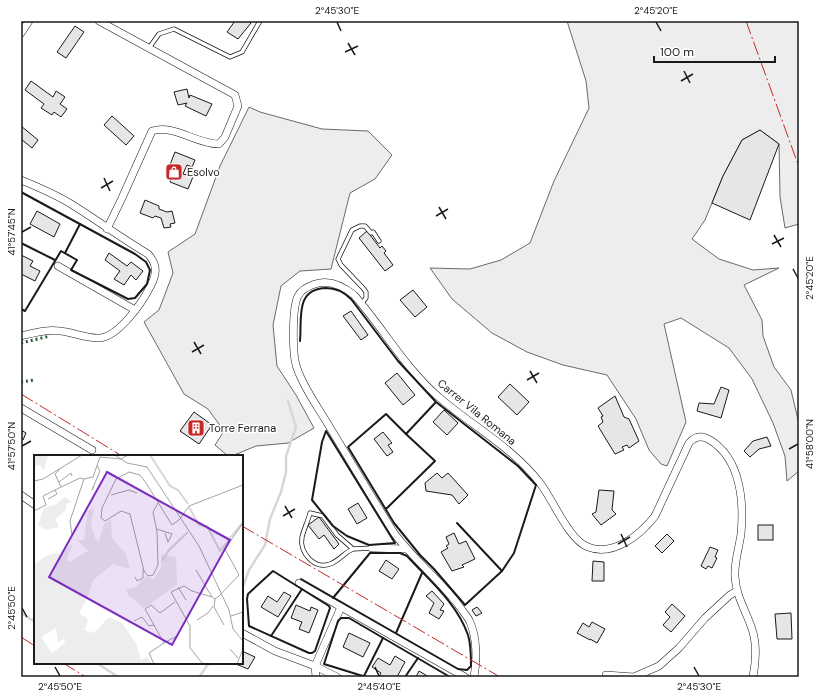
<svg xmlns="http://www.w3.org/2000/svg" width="820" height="698" font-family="'DM Sans',sans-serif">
  <rect width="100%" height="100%" fill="#fff"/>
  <g fill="#ededed" stroke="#6a6a6a">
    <polygon points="567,21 799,21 799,224 785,228 780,197 779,144 760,130 742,140 723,176 705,220 692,239 719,259 753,270 779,268 744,285 762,320 763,336 774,367 791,390 799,424 799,471 787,481 785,456 773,423 752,379 729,348 681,318 664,324 686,422 667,466 661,464 649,450 636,419 607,375 563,365 527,352 492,333 452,299 430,268 470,269 501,260 530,243 554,181 589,108 586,81"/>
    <polygon points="249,107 260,112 322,129 368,131 392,155 375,179 350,193 331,269 300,271 281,286 273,325 277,366 296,395 314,428 288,443 256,446 232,456 228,456 215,445 224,431 208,409 184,394 144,322 159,310 173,273 168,252 195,234 220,166"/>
  </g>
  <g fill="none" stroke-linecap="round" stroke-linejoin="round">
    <g stroke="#d7d7d7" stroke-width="2.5">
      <polyline points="242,589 249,570 265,545 270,519 281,492 286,472 286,456 296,427 288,401"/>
      <polyline points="21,613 35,622"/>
      <polyline points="97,663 118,677"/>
      <polyline points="199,677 209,663"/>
    </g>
  </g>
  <g fill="#e6e6e6" stroke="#1a1a1a">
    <polygon points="235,21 251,21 251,23 238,39 227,32"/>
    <polygon points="75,26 84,32 66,58 57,52"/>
    <polygon points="31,81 53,97 56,91 65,97 60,104 67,109 61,117 54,112 52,115 41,108 44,104 25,90"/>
    <polygon points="187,89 189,98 190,95 212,104 206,116 185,106 187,103 178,105 174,92"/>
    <polygon points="112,116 134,136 126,145 104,125"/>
    <polygon points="21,126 38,140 32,148 21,139"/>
    <polygon points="760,130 779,144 750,220 712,203 723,176 742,140"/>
    <polygon points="175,152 195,160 192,167 187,165 183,174 187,175 190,171 195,172 188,189 170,182 171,177 166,175"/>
    <polygon points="145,200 159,206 159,209 167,212 172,211 175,223 170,224 171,227 164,228 161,218 155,216 153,218 140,213"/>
    <polygon points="37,211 60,224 54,237 30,224"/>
    <polygon points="367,231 380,248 382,246 386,251 384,253 393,265 385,271 359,238"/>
    <polygon points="109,253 127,266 131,262 143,271 136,280 131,275 124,285 114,279 120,271 105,260"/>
    <polygon points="21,255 33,261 30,266 40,271 35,281 21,274"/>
    <polygon points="413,290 427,307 415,317 400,300"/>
    <polygon points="351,311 368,335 361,340 343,316"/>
    <polygon points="397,373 415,395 403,405 385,383"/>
    <polygon points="510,384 529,402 517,415 498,397"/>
    <polygon points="721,387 729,390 721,418 697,411 699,403 714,404"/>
    <polygon points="615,396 624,417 629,419 639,441 629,448 627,445 622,447 624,450 615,454 598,426 603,422 601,417 603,416 598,408"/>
    <polygon points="444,410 458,423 447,435 433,422"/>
    <polygon points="194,412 212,425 199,444 180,431"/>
    <polygon points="21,430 26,433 23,440 21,439"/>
    <polygon points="383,432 392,443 388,445 393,452 387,456 374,439"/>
    <polygon points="767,437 771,446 759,449 750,457 744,451 753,441"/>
    <polygon points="437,473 442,478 448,473 468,495 459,504 452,495 426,491 425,483"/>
    <polygon points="599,490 614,491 612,510 616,514 601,525 592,514 596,512"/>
    <polygon points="358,503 367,518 357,524 348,509"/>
    <polygon points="319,517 339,544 334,549 324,535 319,539 308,525"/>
    <rect x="758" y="525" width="15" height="15"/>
    <polygon points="454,533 459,544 466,541 475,559 462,565 464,567 452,571 441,552 448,548 446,546 449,544 446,537"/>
    <polygon points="667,534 674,541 662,553 655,546"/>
    <polygon points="710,547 718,550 715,557 717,558 712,568 708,566 706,569 701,566"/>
    <polygon points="386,560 399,569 392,579 379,571"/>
    <polygon points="593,561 604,562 604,581 592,581"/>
    <polygon points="432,591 444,604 440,610 444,611 439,619 429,613 434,603 426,596"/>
    <polygon points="284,592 291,596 278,617 261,607 268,596 277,602"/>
    <polygon points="672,604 685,616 671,632 663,625 670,617 665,612"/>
    <polygon points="296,605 310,611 311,607 318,610 309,633 299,629 302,622 291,618"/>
    <polygon points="477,607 482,613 476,616 472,610"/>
    <polygon points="791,613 792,639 777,639 775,614"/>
    <polygon points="592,622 605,629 597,643 590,639 590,640 577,633 583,623 589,627"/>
    <polygon points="349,633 370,643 363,657 343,647"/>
    <polygon points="242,651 255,657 248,669 236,664 242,663"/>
    <polygon points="395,656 405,662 397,677 379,676 381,673 372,667 378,658 390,665"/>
    <polygon points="419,671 429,677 416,677"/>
  </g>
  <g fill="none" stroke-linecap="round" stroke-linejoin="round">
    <g stroke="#1a1a1a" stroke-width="5">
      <g id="lane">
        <polyline points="149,48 159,34 174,29 230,57 242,52 260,21"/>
        <polyline points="362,303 366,298 366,292 363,288 341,265 338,259 352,230 360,226 365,226 371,233 373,232 379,241"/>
        <path d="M353,549L337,535L323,516L310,513C308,521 304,529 302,537C299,552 314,570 330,564C339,561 345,552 353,549C359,548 366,549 372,548"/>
      </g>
    </g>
    <g stroke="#1a1a1a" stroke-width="8">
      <g id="street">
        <path d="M99,21L235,95L238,106L225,137L219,144C196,144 174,124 152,131L122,198L107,229"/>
        <polyline points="21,33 29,21"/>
        <path d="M21,180C38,187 55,194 71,204C97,220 121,238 148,254C158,265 157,274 150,287C142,303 119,336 100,338C88,339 72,332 60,331C47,329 34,333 21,336"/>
        <polyline points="58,266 135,310"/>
        <polyline points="21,408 92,450"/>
        <polyline points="21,495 35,505"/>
        <polyline points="372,548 405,549"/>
        <polyline points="299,583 341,607"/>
        <polyline points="242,633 275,651 315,666 337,677"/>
        <polyline points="606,675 634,677 659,666 679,648 705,618 730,595 737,591"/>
        <polyline points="316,677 315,666 341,607 465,677"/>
        <path d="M474,677C477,660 477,638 470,622C468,617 463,612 460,607C440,580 414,560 394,533C372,498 351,462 329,426C318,407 304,389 297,368C292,355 292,308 298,296C301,290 309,286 315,284C330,279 343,286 354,295C384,329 406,370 441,399C474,427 513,448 540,483C553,500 569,540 588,547C614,557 641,534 655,516L689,443C695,436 702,435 710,440C741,459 744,502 741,534C739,548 734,563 735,577C736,596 746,611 752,629C757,644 756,661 753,677"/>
      </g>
    </g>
    <use href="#lane" stroke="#fff" stroke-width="3.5"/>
    <use href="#street" stroke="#fff" stroke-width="7"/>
    <g stroke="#2b5a34" stroke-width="3" stroke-dasharray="2 3" stroke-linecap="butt">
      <polyline points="21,343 50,336"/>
      <polyline points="21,382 34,380"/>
    </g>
    <g stroke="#1a1a1a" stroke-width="2">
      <polyline points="21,192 135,254 146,262 150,270 147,284 135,298 128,299 71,270 77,260 61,251 25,311 21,309"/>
      <polyline points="21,243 55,260"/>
      <polyline points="65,253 80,224"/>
      <path d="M300,341C302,318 295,289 326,288C336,288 344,292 351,299L398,361L436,402L518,466L536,485L514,553L502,571L465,605L434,569L420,555L394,523L348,447L386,414L406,434L436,402"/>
      <polygon points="326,431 395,543 369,545 347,536 333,526 312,500 322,442"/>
      <polyline points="386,509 435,461 406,434"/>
      <polyline points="457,523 502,571"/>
      <polygon points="273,571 329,606 330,608 315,651 312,653 309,653 249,626 247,599 248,594"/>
      <path d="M301,579L458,669L467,670L471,666C471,656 471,644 468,635C457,603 429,580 407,556L400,553H370L333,598"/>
      <polyline points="396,633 422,573"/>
      <polyline points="271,636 302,589"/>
      <polyline points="364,676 383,638"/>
      <polyline points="366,677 324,664 338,621 341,618 349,618 450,677"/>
      <polyline points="405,677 418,658"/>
    </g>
    <g stroke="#c62828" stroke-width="1" stroke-dasharray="14 3 2 3" stroke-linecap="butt">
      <polyline points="746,21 799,167"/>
      <polyline points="21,394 122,456"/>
      <polyline points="242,526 500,677"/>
      <polyline points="21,637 35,646"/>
      <polyline points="63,663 86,677"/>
    </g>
  </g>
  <path fill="none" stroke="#1a1a1a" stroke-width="1.5" d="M337,22L341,31M656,22L661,31M348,43L355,55M345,52L358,46M684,71L690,83M681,81L693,74M104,178L110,191M101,188L113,181M439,207L446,219M436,216L448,209M22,232L31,227M774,235L781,247M772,244L784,238M793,269L798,278M194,342L201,354M192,352L204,345M530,371L537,383M527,380L539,373M22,446L31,441M789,449L798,444M285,506L292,518M283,516L295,509M621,534L627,547M618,544L630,537M22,608L27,617M55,667L60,676M375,667L379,676M694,667L699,676"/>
  <defs>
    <g id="shop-square" transform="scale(0.9)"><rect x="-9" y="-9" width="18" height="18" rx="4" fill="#c62828" stroke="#fff"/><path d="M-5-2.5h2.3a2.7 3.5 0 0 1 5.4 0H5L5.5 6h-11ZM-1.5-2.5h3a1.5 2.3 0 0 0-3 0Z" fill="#fff"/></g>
    <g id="building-square" transform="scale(0.9)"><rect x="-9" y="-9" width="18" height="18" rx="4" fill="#c62828" stroke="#fff"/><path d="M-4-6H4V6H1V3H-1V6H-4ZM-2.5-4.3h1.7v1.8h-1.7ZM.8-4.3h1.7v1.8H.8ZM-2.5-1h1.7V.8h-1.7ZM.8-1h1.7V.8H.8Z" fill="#fff"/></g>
  </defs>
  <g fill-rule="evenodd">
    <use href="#shop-square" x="174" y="172"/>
    <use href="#building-square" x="196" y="428"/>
  </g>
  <g text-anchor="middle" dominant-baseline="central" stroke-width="3" stroke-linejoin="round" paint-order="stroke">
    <g font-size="11" fill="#1a1a1a" stroke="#fff" text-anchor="start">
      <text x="187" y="172">Esolvo</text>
      <text x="209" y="428">Torre Ferrana</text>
    </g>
    <g font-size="11" fill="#1a1a1a" stroke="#fff">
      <text transform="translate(477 412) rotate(39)">Carrer Vila Romana</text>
    </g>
  </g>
  <g transform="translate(34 455)">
    <rect width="209" height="209" fill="#fff"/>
    <path d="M0,0H14L10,15L6,10L0,11ZM31,42L38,47L32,49V55L21,64L25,72L12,75L4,70L10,53L21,50ZM60,52L57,70L62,85L65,86L70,69L77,64L78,83L92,99L96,114L79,109L59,125L54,141L45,158L54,164L51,175L60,178L75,162L88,168L102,188L107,205L113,202L118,209H0V109L14,100L23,98L27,100L36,90H39L33,103L35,107L54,96L43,85H50L54,56ZM22,173L24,187L30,184L31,188L18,198L7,182ZM127,99L142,102L143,130L110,153L94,140L92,134L102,132L111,122L120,124L127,112Z" fill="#ededed" fill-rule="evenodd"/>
    <path fill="none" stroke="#d7d7d7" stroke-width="2" d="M116,0L136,31L144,35L154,49M155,52L165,70L173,71L186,96L208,68M128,106L135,95L154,77"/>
    <path fill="none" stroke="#a3a3a3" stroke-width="1" d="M81,0L87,4L94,0M0,26L9,24L48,0M25,27L37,18L38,21M60,31L58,35L66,16L63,11M27,32L46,23L50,24M77,40L95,35L103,38M14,44L23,39L21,35M124,48L119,57L123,77L124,110L119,120L114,121L110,116L96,59L87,56L71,66L67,63L68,53L82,24L95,17L106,20L112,28L138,70L146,64L155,51L209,30M0,56L12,50L9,41L27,32L21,19L26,14M123,74L138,79L134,87L131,78M38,80L36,66L50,24L59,22L66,2L87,4L93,8L113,12L165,91L195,155L199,174L209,186M162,115L178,142L181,144L185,141L205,120L191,94L209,68M101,122L103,126L109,123V114M144,132L152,145M181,144L180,152L190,170M197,161L209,157M163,165L174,158L179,151M100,166L108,162L115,171L120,170M130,188L143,181M196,194L204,203M120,209L115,198L130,188L111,154L117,150L126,158L141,147M169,209L156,193V171L137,137L150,131L158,136L178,142M203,209L209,194"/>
    <path fill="#7b2cbf" fill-opacity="0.15" stroke="#7b2cbf" stroke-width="2" d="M73,17L196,85L138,190L15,122Z"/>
    <rect width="209" height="209" fill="none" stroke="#1a1a1a" stroke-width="2"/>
  </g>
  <rect width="820" height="698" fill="none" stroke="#ffffff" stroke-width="44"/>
  <path d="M654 56v6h121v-6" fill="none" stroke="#1a1a1a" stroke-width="2"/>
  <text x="660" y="56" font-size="12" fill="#1a1a1a" stroke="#ffffff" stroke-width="3" paint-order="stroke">100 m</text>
  <rect x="22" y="22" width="776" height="654" fill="none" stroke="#1a1a1a" stroke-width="1.5"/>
  <g font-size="10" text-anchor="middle" fill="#1a1a1a">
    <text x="337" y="14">2°45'30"E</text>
    <text x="656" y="14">2°45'20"E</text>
    <text transform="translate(11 232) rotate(-90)" y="4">41°57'45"N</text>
    <text transform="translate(809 278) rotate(-90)" y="4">2°45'20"E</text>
    <text transform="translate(809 444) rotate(-90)" y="4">41°58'00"N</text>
    <text transform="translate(11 446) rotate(-90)" y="4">41°57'50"N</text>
    <text transform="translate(11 608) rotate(-90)" y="4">2°45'50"E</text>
    <text x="60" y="690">2°45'50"E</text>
    <text x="379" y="690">2°45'40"E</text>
    <text x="699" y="690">2°45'30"E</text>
  </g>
</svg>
